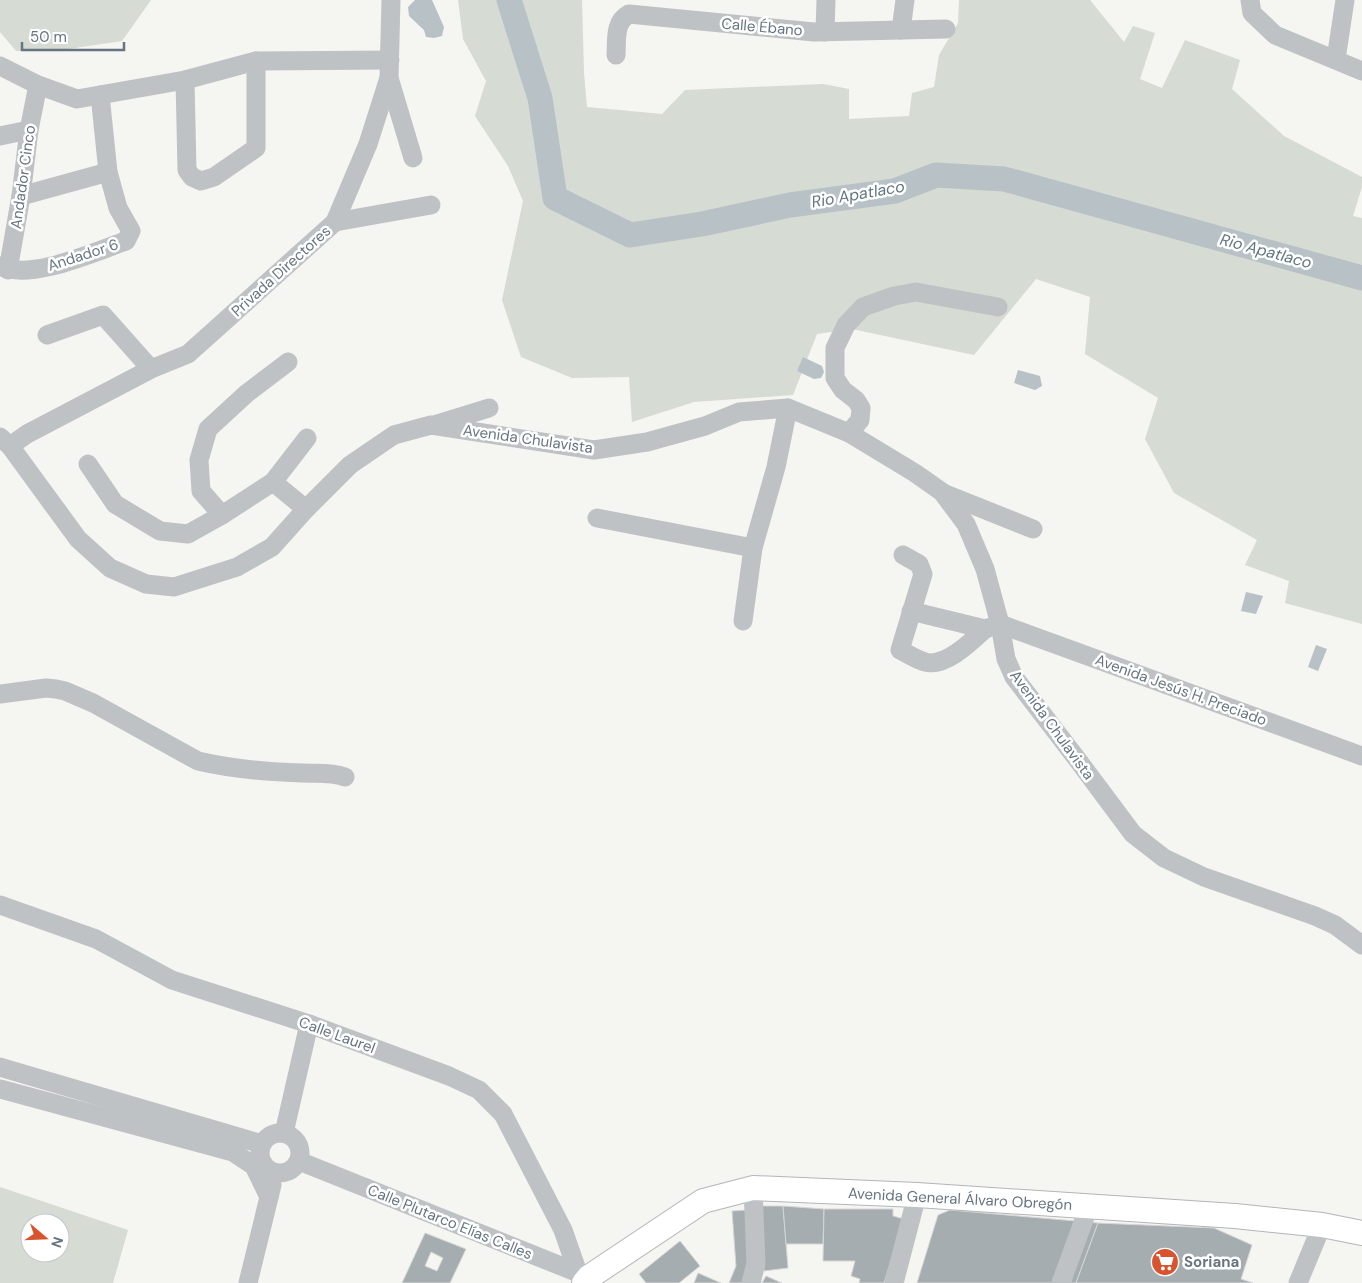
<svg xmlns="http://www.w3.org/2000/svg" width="1362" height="1283" font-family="'DM Sans',sans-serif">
  <rect width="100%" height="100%" fill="#f5f5f1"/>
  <g fill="#d6dbd3" fill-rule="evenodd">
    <polygon points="0,0 151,0 122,41 62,50 16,51 0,32"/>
    <polygon points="458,0 582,0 584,73 587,107 662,114 685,90 823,84 849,89 849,119 909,116 912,93 934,87 939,55 958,23 959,0 1090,0 1124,42 1133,26 1155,33 1140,79 1162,88 1185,40 1240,60 1232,89 1284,136 1362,177 1362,187 1353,216 1362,218 1362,624 1285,603 1289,581 1245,565 1257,540 1174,493 1145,439 1158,398 1085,354 1090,297 1036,279 974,355 852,329 817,334 793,395 694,402 632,422 629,377 572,378 521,357 502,300 523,201 508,166 475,116 486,81 463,39"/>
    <path d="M0,1187L128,1230L113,1283H0ZM30,1223H60V1253H30Z"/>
  </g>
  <g fill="#b7c1c6">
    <polygon points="415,0 432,0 444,27 442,36 434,38 426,37 424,30 409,16 408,7"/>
    <polygon points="803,357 822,366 824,372 821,378 814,379 797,371"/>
    <polygon points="1018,370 1040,376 1042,386 1035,390 1014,383"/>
    <polygon points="1246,592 1263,596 1256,614 1241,611"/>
    <polygon points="1316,645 1327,649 1318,671 1308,667"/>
  </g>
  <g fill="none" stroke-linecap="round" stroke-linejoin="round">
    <polyline stroke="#b7c1c6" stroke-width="25" points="509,0 540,98 555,198 630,235 702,224 790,205 895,191 936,175 1004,179 1362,278"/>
  </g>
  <g fill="#a5adb1" stroke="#d6d6d4" fill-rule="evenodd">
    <polygon points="761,1206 783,1206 788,1268 764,1271"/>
    <polygon points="783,1206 824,1209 823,1244 786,1244"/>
    <polygon points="824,1209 893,1209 893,1216 904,1219 884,1283 859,1283 860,1279 851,1276 855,1261 823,1261"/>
    <polygon points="747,1210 751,1268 745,1283 729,1283 736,1266 732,1211"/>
    <polygon points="950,1210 1098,1223 1076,1283 917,1283 938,1215"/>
    <polygon points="1098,1223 1214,1228 1252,1245 1241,1279 1253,1283 1076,1283"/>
    <path d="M425,1233L466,1249L450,1283H402ZM431,1252L443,1258L437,1271L425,1266Z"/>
    <polygon points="680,1241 700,1266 679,1283 646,1283 639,1274"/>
    <polygon points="698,1273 721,1283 694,1283"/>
    <polygon points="766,1276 782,1283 762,1283"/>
  </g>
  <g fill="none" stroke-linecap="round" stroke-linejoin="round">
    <g stroke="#b2b6b9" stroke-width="26">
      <polyline id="major" points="584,1283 589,1277 703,1201 753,1188 917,1195 1235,1216 1322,1225 1362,1233"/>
    </g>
    <g stroke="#bec2c5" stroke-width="19">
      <polyline points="1250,0 1252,13 1275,35 1362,71"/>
      <polyline points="901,30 905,0"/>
      <polyline points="825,32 826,0"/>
      <path d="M616,55C617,40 614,22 629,14L814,32L946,29"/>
      <polyline points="1336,59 1345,0"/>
      <polyline points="0,66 38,85 77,99 185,80 256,61 390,60"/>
      <polyline points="389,78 413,158"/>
      <polyline points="185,80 187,170 192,177 201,181 214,177 256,148 256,61"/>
      <polyline points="0,136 29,130"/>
      <polyline points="21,196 108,172"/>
      <polyline points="335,222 431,205"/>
      <path d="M0,266C30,281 94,252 126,241L131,231L118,208L108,172L100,95"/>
      <polyline points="8,270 21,196 29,130 38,85"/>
      <polyline points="47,335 103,315 151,369"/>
      <polyline points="437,424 489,408"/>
      <polyline points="849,433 860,420 861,408 856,400 843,390 835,378 835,348 846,325 863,307 894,296 916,292 998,307"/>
      <polyline points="0,437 10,446 78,539 110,568 146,584 174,587 237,567 272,547 306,509 350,465 394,435 431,425 594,450 647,442 705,426 739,412 788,408 849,433 915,473 942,492 966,524 985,569 1000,624 1006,659 1014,677 1077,759 1133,834 1164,858 1204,877 1315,916 1335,925 1362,945"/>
      <polyline points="10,446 27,434 151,369 188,354 335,222 368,144 389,78 391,0"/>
      <polyline points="88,464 115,504 160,531 188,534 222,515 273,482 307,438"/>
      <polyline points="273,482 306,509"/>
      <polyline points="943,493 1033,529"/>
      <polyline points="222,515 201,491 199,460 208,429 246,394 288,362"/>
      <polyline points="597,518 753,548"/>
      <path d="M903,555L919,564L923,574L900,650C908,654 917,660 925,662C945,668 972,641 985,629"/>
      <polyline points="911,611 985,629 1000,624 1362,756"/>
      <polyline points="743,621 753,548 776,467 788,408"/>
      <path d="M0,694L46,688L56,689L65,691L93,703L198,761C232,769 268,772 303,773C319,774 329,772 345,777"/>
      <polyline points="0,905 96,939 172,980 309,1024 449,1076 479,1090 503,1114 563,1230 578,1273"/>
      <polyline points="0,1067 262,1144"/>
      <polyline points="0,1089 233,1152 254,1166 269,1197"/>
      <polyline points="284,1133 309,1024"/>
      <circle cx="280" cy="1153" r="20"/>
      <polyline points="299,1161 586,1276"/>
      <polyline points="248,1283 272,1185"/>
      <polyline points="751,1283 756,1263 753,1188"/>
      <polyline points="894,1283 917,1195"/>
      <polyline points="1061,1283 1089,1206"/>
      <polyline points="1298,1283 1322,1225"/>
    </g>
    <use href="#major" stroke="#fff" stroke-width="24"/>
  </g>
  <defs>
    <g id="supermarket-disc" transform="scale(1.4375)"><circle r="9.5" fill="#d7542f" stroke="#fff"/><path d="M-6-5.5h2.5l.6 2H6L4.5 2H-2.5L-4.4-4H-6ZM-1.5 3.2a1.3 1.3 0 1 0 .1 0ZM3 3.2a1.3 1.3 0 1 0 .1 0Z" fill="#fff"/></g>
  </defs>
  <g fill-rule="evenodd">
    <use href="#supermarket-disc" x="1165" y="1262"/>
  </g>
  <g text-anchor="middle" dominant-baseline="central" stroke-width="5" stroke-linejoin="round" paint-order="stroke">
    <g font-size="15" fill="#667580" stroke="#fff">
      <text transform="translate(762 27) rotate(5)">Calle Ébano</text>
      <text transform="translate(23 177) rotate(-82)">Andador Cinco</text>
      <text transform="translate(83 255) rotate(-18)">Andador 6</text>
      <text transform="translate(281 271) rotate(-42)">Privada Directores</text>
      <text transform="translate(528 439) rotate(8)">Avenida Chulavista</text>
      <text transform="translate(1181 690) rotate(20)">Avenida Jesús H. Preciado</text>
      <text transform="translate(1052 725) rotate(54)">Avenida Chulavista</text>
      <text transform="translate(337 1035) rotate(20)">Calle Laurel</text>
      <text transform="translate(960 1199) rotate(3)">Avenida General Álvaro Obregón</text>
      <text transform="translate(450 1222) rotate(22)">Calle Plutarco Elías Calles</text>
    </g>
    <g font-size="15" font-weight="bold" fill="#667580" stroke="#fff" text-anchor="start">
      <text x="1184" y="1262">Soriana</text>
    </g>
    <g font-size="16" font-style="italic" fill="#61767d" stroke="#fff">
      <text transform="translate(858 194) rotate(-10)">Rio Apatlaco</text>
      <text transform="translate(1266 251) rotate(15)">Rio Apatlaco</text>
    </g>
  </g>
  <g transform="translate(45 1238) rotate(109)"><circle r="24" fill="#ffffff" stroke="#c2c8cc"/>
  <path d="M0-4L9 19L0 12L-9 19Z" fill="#d7542f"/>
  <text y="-8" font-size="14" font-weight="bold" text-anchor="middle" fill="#667580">N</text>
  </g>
  <path d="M22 42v8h102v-8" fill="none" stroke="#667580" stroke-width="2.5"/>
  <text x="30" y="42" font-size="15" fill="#667580" stroke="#ffffff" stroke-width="4" paint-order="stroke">50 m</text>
</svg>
